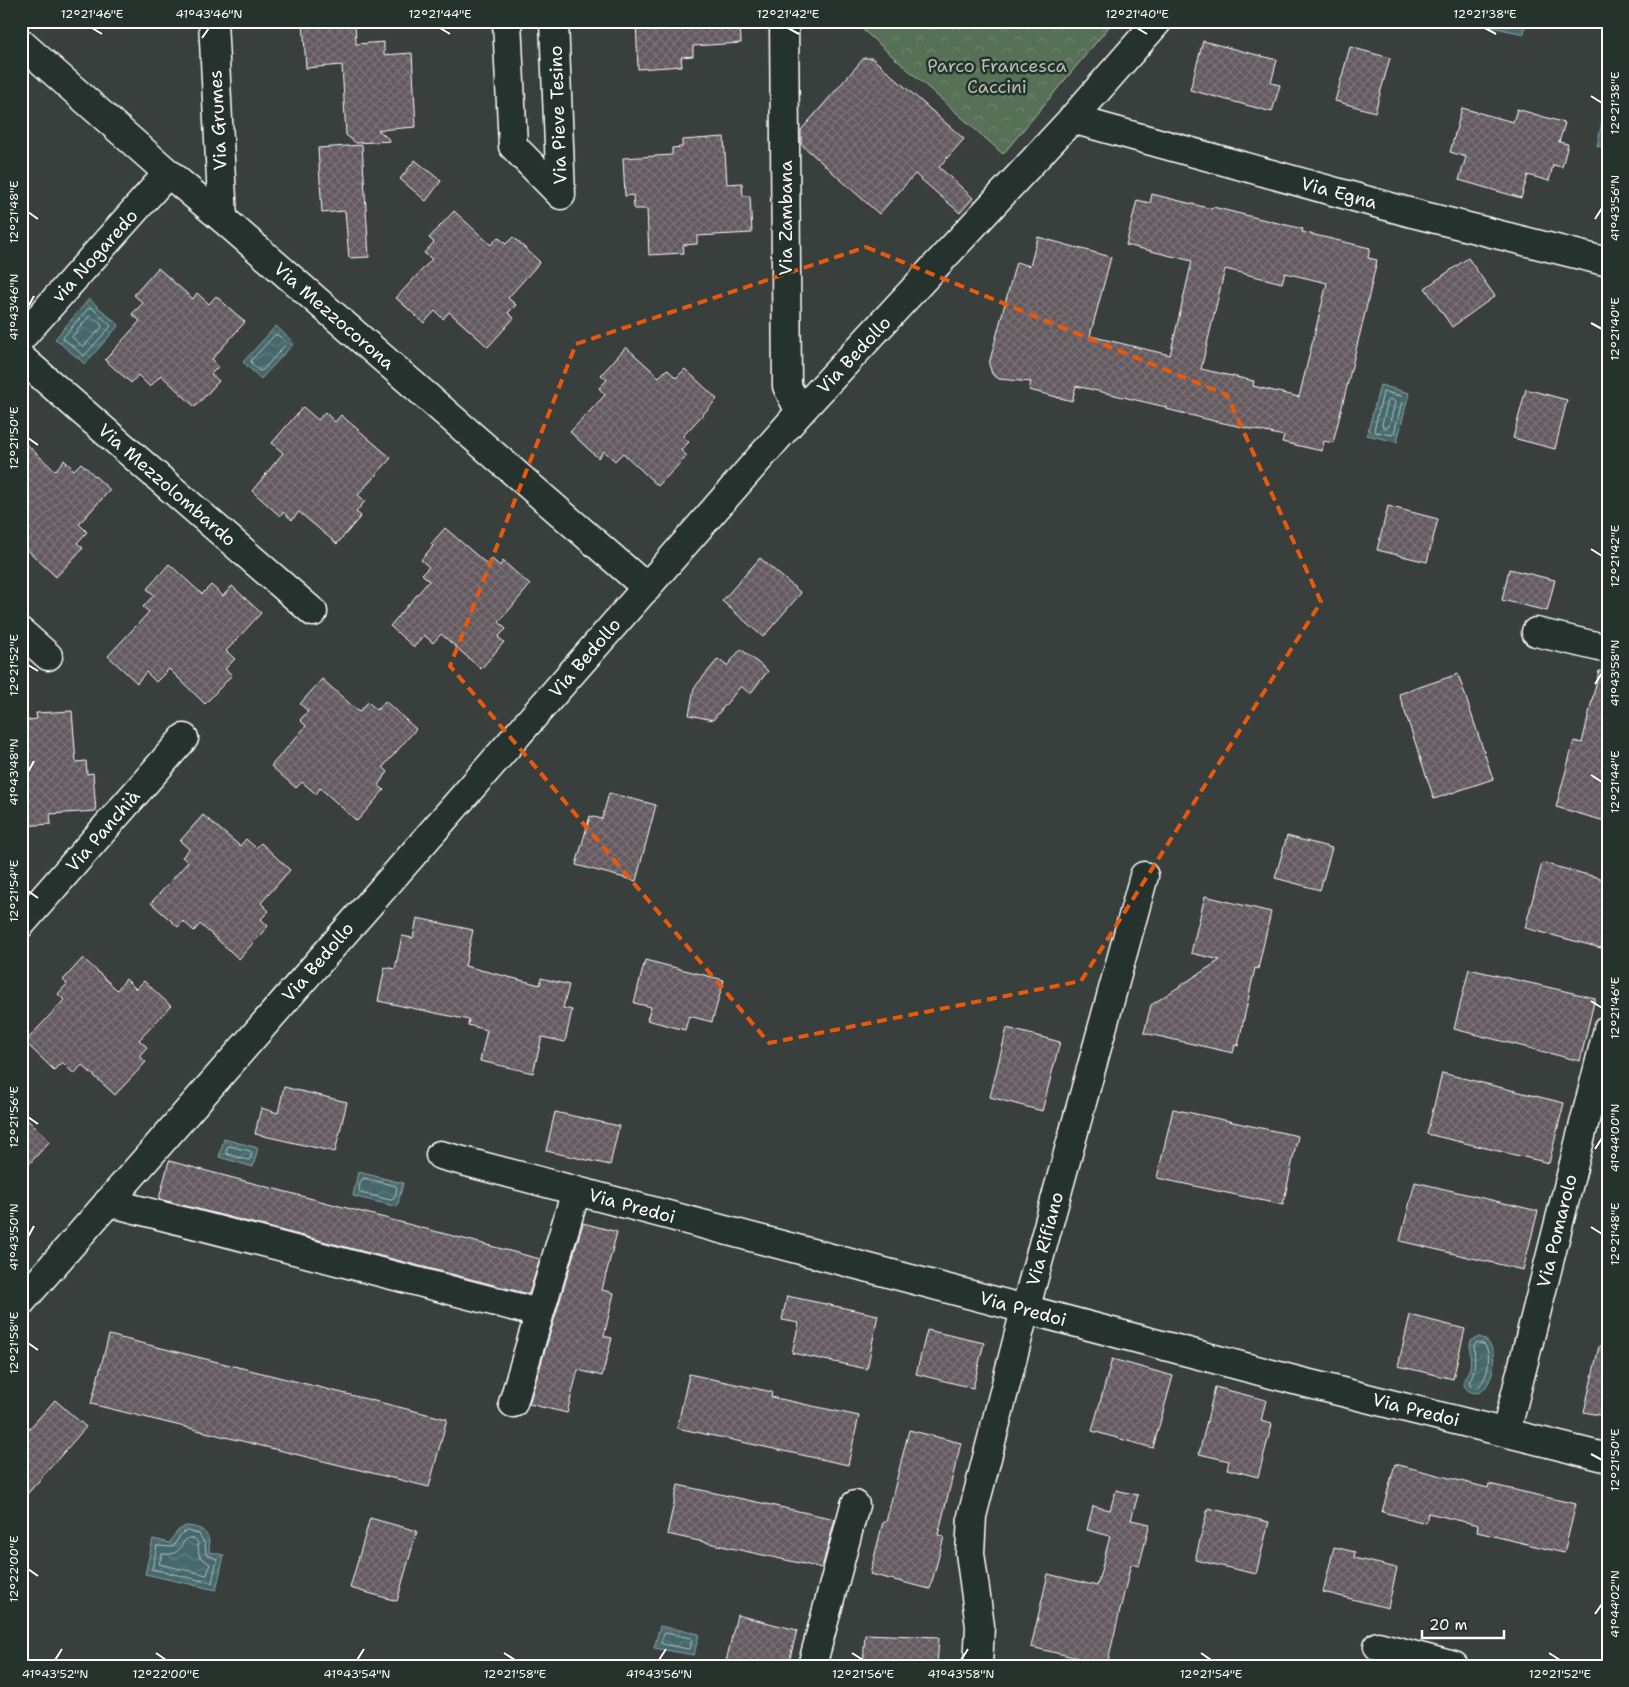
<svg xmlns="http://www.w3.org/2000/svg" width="1629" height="1687" font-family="'Shantell Sans',sans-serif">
  <defs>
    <pattern id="park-crowns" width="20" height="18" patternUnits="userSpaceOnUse" patternTransform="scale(1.25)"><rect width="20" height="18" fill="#577157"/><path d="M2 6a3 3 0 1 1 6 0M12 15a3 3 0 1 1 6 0" fill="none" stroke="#708670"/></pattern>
    <pattern id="water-waves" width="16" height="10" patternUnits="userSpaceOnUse" patternTransform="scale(1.25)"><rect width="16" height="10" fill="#44676b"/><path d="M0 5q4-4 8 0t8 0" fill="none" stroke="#607e81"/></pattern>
    <pattern id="building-cross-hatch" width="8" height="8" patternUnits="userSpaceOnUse" patternTransform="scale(1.25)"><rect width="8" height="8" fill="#645a5f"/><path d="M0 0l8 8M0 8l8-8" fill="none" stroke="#7b7377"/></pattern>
  </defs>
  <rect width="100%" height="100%" fill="#393f3c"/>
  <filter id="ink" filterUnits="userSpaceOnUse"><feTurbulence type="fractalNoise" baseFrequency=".02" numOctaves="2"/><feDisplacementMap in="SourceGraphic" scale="10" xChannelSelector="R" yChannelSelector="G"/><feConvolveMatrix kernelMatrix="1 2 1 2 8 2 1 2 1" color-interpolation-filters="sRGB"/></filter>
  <g filter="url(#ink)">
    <polygon fill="url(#park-crowns)" stroke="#abb8ab" points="853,21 1114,21 1003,154"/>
    <g fill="url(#water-waves)" stroke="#8fa4a6">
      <polygon points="1478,21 1526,21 1524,34 1477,24"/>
      <polygon points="1605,108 1608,109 1608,148 1597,146"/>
      <polygon points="89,299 119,325 85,364 55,339"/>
      <polygon points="276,326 294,343 261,379 243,362"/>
      <polygon points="1380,385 1409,393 1397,442 1367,435"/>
      <polygon points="224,1139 258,1148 253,1167 219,1157"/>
      <polygon points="358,1172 403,1183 397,1207 353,1196"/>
      <path d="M1479,1337C1500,1342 1496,1377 1483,1390C1477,1396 1463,1392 1464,1381C1464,1377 1469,1372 1470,1367C1472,1358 1468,1350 1471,1341Z"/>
      <path d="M186,1526C203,1527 211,1533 209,1552L224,1555L216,1590L145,1574L153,1539L170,1543C174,1534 177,1530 186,1526Z"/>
      <polygon points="660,1626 699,1634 694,1655 654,1648"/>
    </g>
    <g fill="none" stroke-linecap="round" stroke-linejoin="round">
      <g stroke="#b4c2c4" stroke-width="1">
        <polygon points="89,308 92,308 111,326 84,356 63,338"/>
        <polygon points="90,316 101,324 102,327 83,347 72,337"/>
        <path d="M275,335C279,334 285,341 286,344L263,370L260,371L252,364L251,361Z"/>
        <polygon points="1386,392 1401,396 1403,398 1394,433 1392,435 1376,432 1374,430 1383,393"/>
        <polygon points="1390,399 1394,401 1395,403 1389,426 1386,428 1383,427 1382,424 1388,401"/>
        <polygon points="229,1146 250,1151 252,1154 250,1159 248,1160 227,1154 226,1151"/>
        <path d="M364,1178L396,1186L397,1189L394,1199L391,1200L360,1193C358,1189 360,1180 364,1178Z"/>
        <path d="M1477,1342L1485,1345C1492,1356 1488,1382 1476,1388L1471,1386L1469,1382C1476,1370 1475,1360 1474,1346Z"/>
        <polygon points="187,1531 199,1534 205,1544 206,1554 217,1559 212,1583 152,1569 157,1546 173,1547 181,1534"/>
        <path d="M189,1538C202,1538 196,1548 200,1557L210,1564L207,1575L159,1564L162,1554C165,1554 170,1555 174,1553C182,1550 181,1541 189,1538Z"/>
        <polygon points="665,1633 691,1638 692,1640 690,1648 688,1649 662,1644 661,1642"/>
      </g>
    </g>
    <g fill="url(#building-cross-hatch)" stroke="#fff" fill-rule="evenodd">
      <polygon points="303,21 355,21 356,44 384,42 384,55 412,53 416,127 378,130 391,141 356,143 346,135 342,65 306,68"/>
      <polygon points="636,21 740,21 741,43 693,46 693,56 681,57 682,66 638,69"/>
      <polygon points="1203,41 1277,60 1271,83 1280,85 1272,112 1190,90"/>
      <polygon points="1350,47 1390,58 1375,112 1335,101"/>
      <polygon points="864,58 872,58 964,139 939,167 973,198 960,213 915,174 879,214 801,144 801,130"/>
      <polygon points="1462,108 1513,122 1517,109 1565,123 1559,142 1568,144 1562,167 1553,165 1549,181 1528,175 1521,198 1459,180 1466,157 1450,152"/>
      <polygon points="724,137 727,184 742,183 743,196 750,196 752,233 697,236 697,244 683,245 684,253 649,255 647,209 634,209 633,195 625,196 623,158 672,155 672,148 682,147 682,140"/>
      <polygon points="362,145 369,257 349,258 345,211 322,213 318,148"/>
      <polygon points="415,160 441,181 426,201 400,179"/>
      <path d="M1152,194L1212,209L1213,207L1249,216L1303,229L1302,232L1370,248L1368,258L1377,260L1366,309L1333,443L1324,441L1322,451L1282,442L1284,436L1214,421L1166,409V407L1076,386L1072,401L1029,390L1031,382L999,379L992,374L989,364L1016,262L1030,266L1038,237L1111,257L1090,336L1170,355L1192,261L1126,245L1137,200L1150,203ZM1225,269L1282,283L1285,273L1327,283L1299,397L1253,386L1254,381L1201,369Z"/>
      <polygon points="454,211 491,245 498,237 506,244 513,237 540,262 508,298 516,305 508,313 514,318 488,347 449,312 443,319 435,311 424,323 396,298 432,259 424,253 434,242 429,238"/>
      <polygon points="1468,258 1495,296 1452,327 1425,288"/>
      <polygon points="158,268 193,299 197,293 209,304 216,296 245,322 212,359 219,366 211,374 219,381 195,407 161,375 150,387 138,375 131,383 105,360 140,321 132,314 143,303 134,295"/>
      <polygon points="626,347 659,377 667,369 676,378 685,369 717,399 683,436 689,442 681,450 687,456 658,486 623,453 615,461 604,451 598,458 570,432 605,395 599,388 607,380 601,375"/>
      <polygon points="1526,389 1567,400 1555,449 1513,438"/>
      <polygon points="303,407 318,420 325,412 335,422 341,415 391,458 358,495 365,501 356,512 361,516 337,544 299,512 292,520 283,512 280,516 252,491 283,453 272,443"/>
      <polygon points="21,439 55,471 64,460 74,470 81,463 110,490 79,524 87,532 77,543 83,548 56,577 21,544"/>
      <polygon points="1388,506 1438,519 1427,562 1377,550"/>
      <polygon points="445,528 488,565 492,559 500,566 503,561 530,585 499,622 506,629 498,637 504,642 481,669 441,634 433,643 424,635 414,647 390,626 429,581 422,574 429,567 421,560 433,546 431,544"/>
      <polygon points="760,558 801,593 763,637 722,601"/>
      <polygon points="169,564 202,594 211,585 223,596 232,586 261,613 226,651 235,659 225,669 232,675 205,704 169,669 156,682 146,672 137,683 108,656 149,612 143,607 154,595 147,589"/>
      <polygon points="1509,569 1555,580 1547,611 1502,600"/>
      <polygon points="741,649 768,671 750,694 741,686 713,720 689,715 694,688 718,659 727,666"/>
      <polygon points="1599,671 1608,672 1608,822 1556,807 1574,741 1582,743"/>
      <polygon points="1458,674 1493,779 1434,799 1399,694"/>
      <polygon points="322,679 359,712 368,702 377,710 385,701 416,729 383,767 388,772 378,785 384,790 357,821 320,788 316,794 302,782 296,788 271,766 306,726 300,720 308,711 300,704"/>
      <polygon points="72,711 76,762 86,761 87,774 93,773 96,811 50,814 51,824 21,826 21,721 37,719 36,713"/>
      <polygon points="609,793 656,805 636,881 576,865 590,816 602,819"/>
      <polygon points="203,815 240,846 246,839 256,848 261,843 290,870 261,903 269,911 261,919 268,926 239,959 200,924 194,931 183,921 178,927 151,903 188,862 182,857 189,849 180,841"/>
      <polygon points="1287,836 1332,848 1320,890 1275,878"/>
      <polygon points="1542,863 1608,880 1608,922 1601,948 1525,928"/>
      <polygon points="1205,896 1271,912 1258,969 1255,968 1238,1046 1235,1045 1233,1053 1144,1033 1151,1005 1220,960 1191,953"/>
      <polygon points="417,918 473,930 465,966 540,985 541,978 569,985 563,1008 572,1010 565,1042 542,1037 533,1073 480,1061 487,1030 468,1025 469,1020 378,1001 385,967 395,969 402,936 413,938"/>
      <polygon points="83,958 117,990 126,979 136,989 144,981 171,1006 139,1040 147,1047 139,1056 146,1062 115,1095 82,1065 74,1074 62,1062 54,1070 25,1042 64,1000 58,994 67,984 63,980"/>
      <polygon points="645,960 724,980 712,1022 689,1016 685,1030 647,1020 651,1007 634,1003"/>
      <polygon points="1469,969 1595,998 1580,1061 1454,1029"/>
      <polygon points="1007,1028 1060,1042 1042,1111 990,1097"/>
      <polygon points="1442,1073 1564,1103 1549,1163 1427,1134"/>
      <polygon points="284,1087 347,1102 335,1152 255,1134 261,1108 278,1113"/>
      <polygon points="1173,1109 1298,1136 1283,1205 1157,1178"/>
      <polygon points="555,1112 619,1126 610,1165 546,1151"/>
      <polygon points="21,1114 50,1141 21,1173"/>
      <polygon points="169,1161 540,1259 529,1294 159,1199"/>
      <polygon points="1415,1182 1538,1211 1523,1270 1400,1241"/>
      <polygon points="583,1223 617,1232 602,1290 614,1293 604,1336 612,1338 602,1376 578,1370 567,1413 529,1404"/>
      <polygon points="787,1296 878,1315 867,1369 792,1353 799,1323 782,1320"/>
      <polygon points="1410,1315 1465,1329 1453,1379 1398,1366"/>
      <polygon points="927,1330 984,1343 973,1388 916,1374"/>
      <polygon points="109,1335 447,1419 429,1487 91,1404"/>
      <polygon points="1599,1346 1608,1347 1608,1417 1584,1412"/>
      <polygon points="1112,1359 1173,1376 1153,1448 1092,1431"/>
      <polygon points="689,1374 772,1392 771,1397 859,1416 848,1465 677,1428"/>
      <polygon points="1215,1387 1266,1400 1261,1421 1272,1424 1258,1477 1227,1469 1229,1461 1199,1454"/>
      <polygon points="55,1400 86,1427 21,1501 21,1438"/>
      <polygon points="909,1430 961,1443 938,1535 944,1537 930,1589 870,1574 883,1522 886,1522"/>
      <polygon points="1395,1464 1488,1488 1489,1484 1576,1504 1564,1553 1477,1532 1478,1525 1428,1513 1426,1523 1382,1512"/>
      <polygon points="678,1485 835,1519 822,1568 667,1534"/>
      <polygon points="1116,1490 1138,1495 1131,1520 1150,1524 1139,1566 1131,1564 1107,1665 1031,1647 1048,1574 1097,1586 1110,1536 1087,1530 1093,1506 1110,1510"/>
      <polygon points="1208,1508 1269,1522 1256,1574 1195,1560"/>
      <polygon points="370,1518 417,1531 397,1601 350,1588"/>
      <polygon points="1334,1547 1355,1552 1354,1558 1397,1568 1388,1608 1323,1592"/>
      <polygon points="737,1615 797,1630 788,1666 725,1666"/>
      <polygon points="865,1634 939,1637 937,1666 863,1666"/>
    </g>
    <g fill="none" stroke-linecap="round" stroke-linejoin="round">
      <g stroke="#fff" stroke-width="31">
        <g id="street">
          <polyline points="213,21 223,219"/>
          <polyline points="507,21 513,146 561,195 554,21"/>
          <polyline points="784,21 787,386 800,412"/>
          <polyline points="21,43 168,173 223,219 647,588"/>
          <polyline points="1072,119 1412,213 1608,262"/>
          <polyline points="21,338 168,173"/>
          <polyline points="21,358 313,612"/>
          <polyline points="21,632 48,656"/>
          <polyline points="1536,632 1608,649"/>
          <polyline points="21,924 184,738"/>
          <polyline points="440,1155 1298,1381 1608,1458"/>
          <polyline points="108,1202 539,1313"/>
          <polyline points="21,1302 800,412 1072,119 1158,21"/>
          <polyline points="513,1403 576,1191"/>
          <polyline points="1506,1432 1608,1029"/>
          <polyline points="1378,1646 1454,1666"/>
          <polyline points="812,1666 855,1505"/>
          <polyline points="978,1666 980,1626 970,1553 972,1516 1025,1310 1144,876"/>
        </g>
      </g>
      <use href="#street" stroke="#26332d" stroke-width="28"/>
    </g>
  </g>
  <path fill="none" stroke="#e8590c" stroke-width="4" stroke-dasharray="10 6" stroke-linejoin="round" d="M866,247L1227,395L1321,602L1081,981L769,1043L450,666L576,344Z"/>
  <path fill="none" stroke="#fff" stroke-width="2" d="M92,28L102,34M440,28L450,34M788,28L799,34M1137,28L1147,34M1485,28L1496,34M202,38L209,28M1591,96L1602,103M28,212L38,219M1595,219L1602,208M28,307L34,296M1591,323L1602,329M28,438L38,445M1591,549L1602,556M28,665L38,671M1595,684L1602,673M28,772L34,761M1591,775L1602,782M28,891L38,898M1591,1001L1602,1008M28,1117L38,1124M1595,1149L1602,1138M1591,1227L1602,1234M28,1237L34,1226M28,1343L38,1350M1591,1454L1602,1460M28,1569L38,1576M1595,1614L1602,1604M156,1653L166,1660M504,1653L515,1660M852,1653L863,1660M1201,1653L1211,1660M1549,1653L1560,1660M55,1660L62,1649M357,1660L364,1649M659,1660L666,1649M961,1660L968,1649"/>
  <g text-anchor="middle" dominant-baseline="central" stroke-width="5" stroke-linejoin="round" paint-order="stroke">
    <g font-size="18" fill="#b3bfb3" stroke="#26332d">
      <text x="997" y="66">Parco Francesca<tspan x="997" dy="21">Caccini</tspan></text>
    </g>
    <g font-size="18" fill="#fff" stroke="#26332d">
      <text transform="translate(558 115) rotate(-92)">Via Pieve Tesino</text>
      <text transform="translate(218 120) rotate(-93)">Via Grumes</text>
      <text transform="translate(1339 193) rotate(15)">Via Egna</text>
      <text transform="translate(786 218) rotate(-90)">Via Zambana</text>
      <text transform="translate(95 256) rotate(-48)">via Nogaredo</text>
      <text transform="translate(334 316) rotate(41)">Via Mezzocorona</text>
      <text transform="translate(854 355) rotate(-47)">Via Bedollo</text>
      <text transform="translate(167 485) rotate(41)">Via Mezzolombardo</text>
      <text transform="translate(585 658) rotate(-49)">Via Bedollo</text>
      <text transform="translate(103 831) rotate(-49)">Via Panchià</text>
      <text transform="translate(318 962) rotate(-49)">Via Bedollo</text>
      <text transform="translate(632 1206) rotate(15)">Via Predoi</text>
      <text transform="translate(1557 1231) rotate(-76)">Via Pomarolo</text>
      <text transform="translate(1045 1239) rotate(-75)">Via Rifiano</text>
      <text transform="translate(1023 1309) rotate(15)">Via Predoi</text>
      <text transform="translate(1416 1410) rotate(14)">Via Predoi</text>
    </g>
  </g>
  <rect width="1629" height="1687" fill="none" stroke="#26332d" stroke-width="55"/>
  <path d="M1422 1630v8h82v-8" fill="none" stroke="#ffffff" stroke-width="2.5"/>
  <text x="1429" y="1630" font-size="15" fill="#ffffff" stroke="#26332d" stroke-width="4" paint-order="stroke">20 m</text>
  <rect x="28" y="28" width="1574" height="1632" fill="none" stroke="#fff" stroke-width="2"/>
  <g font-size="12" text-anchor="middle" fill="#fff">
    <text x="92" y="18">12°21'46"E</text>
    <text x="209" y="18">41°43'46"N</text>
    <text x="440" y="18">12°21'44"E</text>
    <text x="788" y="18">12°21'42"E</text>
    <text x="1137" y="18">12°21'40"E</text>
    <text x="1485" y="18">12°21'38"E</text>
    <text transform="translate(1615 103) rotate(-90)" y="4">12°21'38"E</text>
    <text transform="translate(1615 208) rotate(-90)" y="4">41°43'56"N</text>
    <text transform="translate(14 212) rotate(-90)" y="4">12°21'48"E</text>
    <text transform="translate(14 307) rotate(-90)" y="4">41°43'46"N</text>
    <text transform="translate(1615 329) rotate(-90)" y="4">12°21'40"E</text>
    <text transform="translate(14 438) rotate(-90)" y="4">12°21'50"E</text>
    <text transform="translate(1615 556) rotate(-90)" y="4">12°21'42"E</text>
    <text transform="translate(14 665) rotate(-90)" y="4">12°21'52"E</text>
    <text transform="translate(1615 673) rotate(-90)" y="4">41°43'58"N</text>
    <text transform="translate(14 772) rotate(-90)" y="4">41°43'48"N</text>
    <text transform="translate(1615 782) rotate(-90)" y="4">12°21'44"E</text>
    <text transform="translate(14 891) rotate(-90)" y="4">12°21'54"E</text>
    <text transform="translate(1615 1008) rotate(-90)" y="4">12°21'46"E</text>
    <text transform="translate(14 1117) rotate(-90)" y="4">12°21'56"E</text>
    <text transform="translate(1615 1138) rotate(-90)" y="4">41°44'00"N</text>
    <text transform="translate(1615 1234) rotate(-90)" y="4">12°21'48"E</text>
    <text transform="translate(14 1237) rotate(-90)" y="4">41°43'50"N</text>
    <text transform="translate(14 1343) rotate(-90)" y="4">12°21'58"E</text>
    <text transform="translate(1615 1460) rotate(-90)" y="4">12°21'50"E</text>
    <text transform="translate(14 1569) rotate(-90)" y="4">12°22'00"E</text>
    <text transform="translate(1615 1604) rotate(-90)" y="4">41°44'02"N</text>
    <text x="55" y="1678">41°43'52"N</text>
    <text x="166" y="1678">12°22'00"E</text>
    <text x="357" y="1678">41°43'54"N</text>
    <text x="515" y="1678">12°21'58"E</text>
    <text x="659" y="1678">41°43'56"N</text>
    <text x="863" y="1678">12°21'56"E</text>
    <text x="961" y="1678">41°43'58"N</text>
    <text x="1211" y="1678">12°21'54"E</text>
    <text x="1560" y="1678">12°21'52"E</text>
  </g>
</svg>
